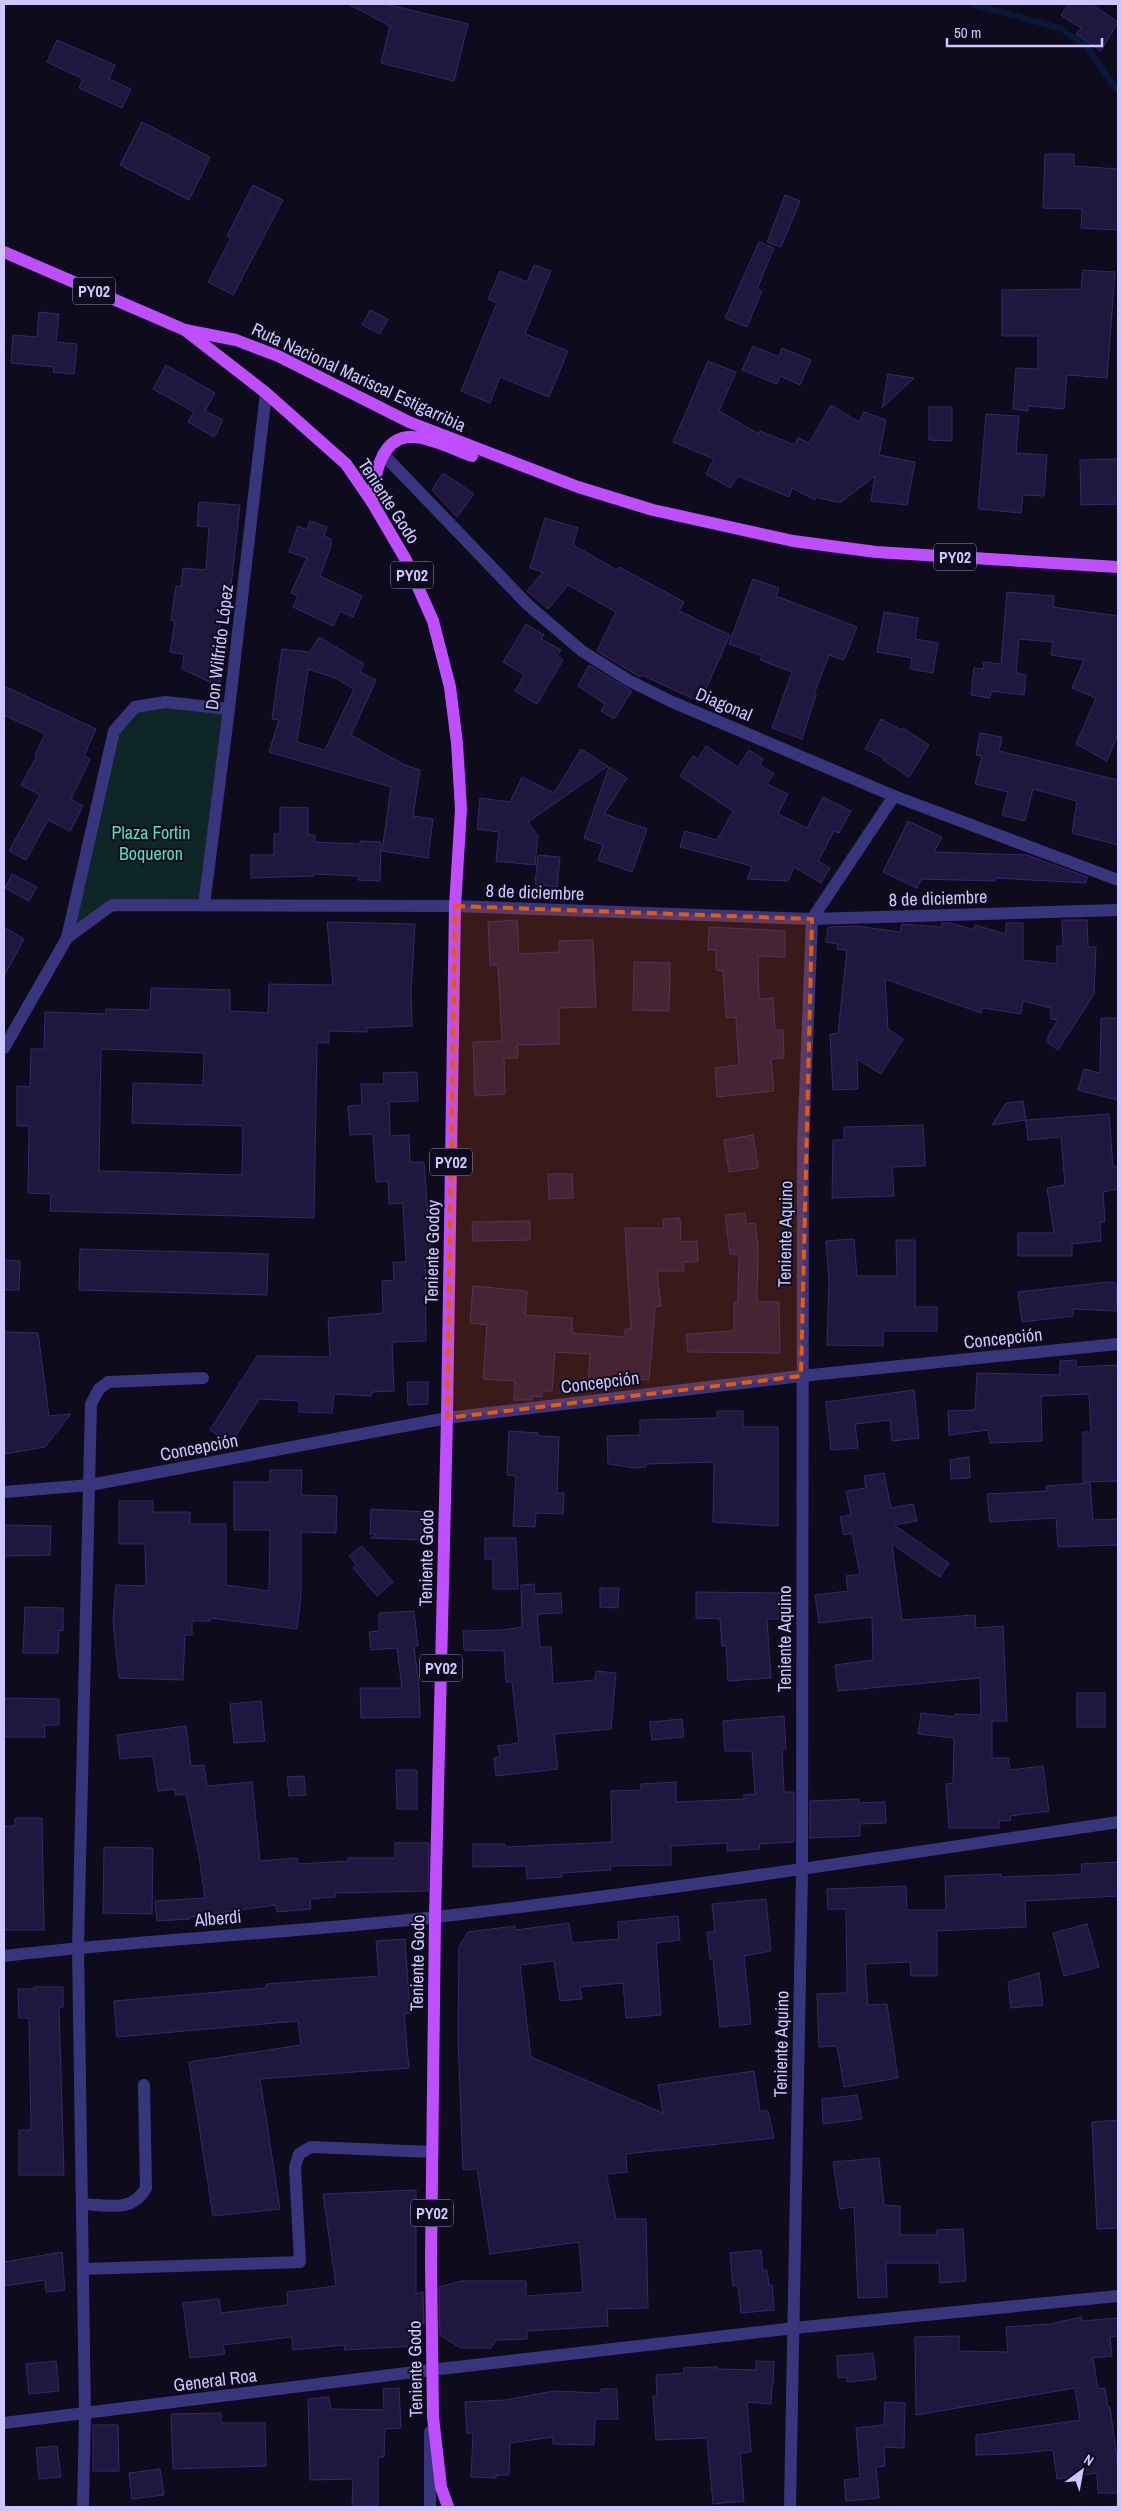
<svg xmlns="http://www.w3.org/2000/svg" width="1122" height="2511" font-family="'Archivo Narrow',sans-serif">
  <rect width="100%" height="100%" fill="#0e0b1d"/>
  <polygon fill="#0e2726" points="135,707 229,709 204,905 112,905 67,938 114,731"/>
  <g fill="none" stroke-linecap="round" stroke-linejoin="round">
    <polyline stroke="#08193a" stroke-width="6" points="971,4 1060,28 1085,45 1118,91"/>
  </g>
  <g fill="#1f173e" stroke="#36286b" fill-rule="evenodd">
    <polygon points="348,4 385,4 468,24 454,81 381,63 390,26"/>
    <polygon points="1069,4 1091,4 1118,22 1101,51 1076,34 1081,28 1061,15"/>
    <polygon points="57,40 115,65 109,79 131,89 122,108 79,88 83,79 47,62"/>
    <polygon points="142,122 210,157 189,200 120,165"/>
    <polygon points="1045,154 1074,154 1074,166 1118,169 1118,230 1081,228 1082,209 1043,208"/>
    <polygon points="253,185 283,200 233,295 208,282 231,238 227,236"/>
    <polygon points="785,195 800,201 781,247 767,242"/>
    <polygon points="759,242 774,248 757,289 762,291 747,327 725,318"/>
    <polygon points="534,265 551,271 525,334 568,351 549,397 500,377 490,403 461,391 497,303 488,299 500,271 527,282"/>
    <polygon points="1083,270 1115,272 1107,378 1067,375 1064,409 1028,406 1028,411 1013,409 1016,368 1038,369 1038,336 1002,336 1002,290 1081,289"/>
    <polygon points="370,310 388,319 380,334 362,325"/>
    <polygon points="39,312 59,314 56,342 77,344 74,374 53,372 54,367 11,363 13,335 37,337"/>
    <polygon points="753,346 779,357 782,348 811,360 800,385 780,376 777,384 742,370"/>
    <polygon points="708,361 736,372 719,411 759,434 760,431 795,445 798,438 809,443 831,405 859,422 864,412 886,420 879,455 915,462 907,505 871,501 875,476 841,502 837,502 816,497 815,500 792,488 789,497 738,476 730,488 706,474 714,459 673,442"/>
    <polygon points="166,365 215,393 205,411 223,420 214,437 188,422 194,412 153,389"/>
    <polygon points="888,374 914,378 882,408"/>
    <polygon points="929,407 952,407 952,441 929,440"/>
    <polygon points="986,414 1019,416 1016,453 1047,455 1044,496 1023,495 1021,513 978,509"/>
    <polygon points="1118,459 1118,504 1081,505 1080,460"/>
    <polygon points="443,473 474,494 457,517 432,490"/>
    <polygon points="199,502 240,505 231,586 226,585 219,631 227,632 219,686 182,669 184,654 170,652 175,621 171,620 176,586 181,587 183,568 206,570 209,527 197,526"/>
    <polygon points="545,518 578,528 573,545 617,570 619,567 684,602 679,611 730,635 700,702 642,675 640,677 597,651 616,612 568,585 548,609 527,591 543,572 530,568"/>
    <polygon points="310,521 327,527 324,536 331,539 331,546 320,576 362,596 353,617 340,611 333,626 293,607 298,596 291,593 307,558 289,552 298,526 307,530"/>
    <polygon points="753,579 779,588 776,596 857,627 844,660 829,655 814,694 816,695 802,739 772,728 792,672 760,660 762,656 729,644"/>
    <polygon points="1007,592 1054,596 1053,607 1118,616 1118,734 1107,761 1076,744 1096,698 1072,688 1084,660 1051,655 1053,642 1019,639 1016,673 1026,675 1024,695 991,691 990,698 971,695 974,668 983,669 984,662 1001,664"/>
    <polygon points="884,612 918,618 915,639 938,643 933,673 910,669 912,658 877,652"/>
    <polygon points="526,624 544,635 541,639 561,650 557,656 563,660 537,704 515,691 524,675 503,662"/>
    <path d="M319,637L364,664L360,672L376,680L351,735L405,765L420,770L413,816L433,819L428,858L382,851L391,787L269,752L279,720L272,719L282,649L310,652ZM308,669L335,678L354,689L325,750L297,742Z"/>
    <polygon points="589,665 632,691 614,719 601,711 605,704 578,686"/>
    <polygon points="4,686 96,729 84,756 90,759 71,799 83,806 70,831 48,820 26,860 9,851 40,795 21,785 37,756 35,755 45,734 4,715"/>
    <polygon points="881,719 901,730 903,728 929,745 909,777 883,760 884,758 865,749"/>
    <polygon points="980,733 1002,737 999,751 1118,780 1118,845 1072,833 1077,801 1033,789 1025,821 1002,815 1008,792 975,784 982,756 976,755"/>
    <polygon points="706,746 738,767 749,750 763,759 760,765 774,774 767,784 788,794 778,814 807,828 823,797 851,811 839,833 834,831 818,861 830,868 821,883 794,867 788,881 747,879 752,866 680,847 685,831 717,840 733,811 680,776 693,756 698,759"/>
    <polygon points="581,749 608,766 528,822 538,836 535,865 496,861 499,832 477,829 480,798 510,802 522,777 554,793"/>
    <polygon points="609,767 627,778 604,814 647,829 632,872 598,860 603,845 584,838"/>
    <polygon points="280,807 308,808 308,835 315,835 315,842 360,844 360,841 381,842 380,881 358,880 359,876 314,874 314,876 251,878 251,855 274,855 274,834 280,834"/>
    <polygon points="908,821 942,837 934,852 1027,855 1087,877 1086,883 995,878 995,881 921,879 917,888 883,872"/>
    <polygon points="538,855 560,857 557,887 535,884"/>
    <polygon points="12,874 37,887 29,901 5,888"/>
    <polygon points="517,920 519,954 559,952 559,941 593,940 596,1007 559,1008 559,1044 517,1045 518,1058 504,1058 505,1094 475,1096 473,1042 502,1041 498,965 490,965 488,922"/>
    <polygon points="1062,920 1087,920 1088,947 1096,947 1094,994 1058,1050 1048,1043 1048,1036 1058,1020 1051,1019 1051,1008 1023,1001 1021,1014 983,1008 981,1013 885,979 888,1029 903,1039 881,1074 857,1059 858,1089 833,1090 830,1034 838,1033 847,950 837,949 838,944 826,942 828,927 856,926 900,932 902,924 941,927 942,923 951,923 974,930 975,925 1006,934 1006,923 1023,923 1023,960 1057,964 1057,946 1063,946"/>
    <path d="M327,922L415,924L411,991L412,1026L367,1028V1032L329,1031V1043L317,1042L314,1218L50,1211L51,1194L28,1193L29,1126H17V1086L30,1087L31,1049H44L45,1012L106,1014V1009L150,1010L151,988L230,990V1011L268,1013L269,984L333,985ZM101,1049L204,1053L203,1085L133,1083L132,1123L243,1126L242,1175L99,1171Z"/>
    <polygon points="4,927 24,939 4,976"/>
    <polygon points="709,927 785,931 785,957 758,956 759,999 773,998 775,1030 783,1030 784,1058 771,1059 774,1091 717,1097 715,1068 739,1065 736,1017 726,1018 723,971 716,970 716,950 708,950"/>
    <polygon points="634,962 670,963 669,1011 633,1010"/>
    <polygon points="1101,1018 1118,1018 1118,1100 1078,1090 1084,1069 1100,1073"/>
    <polygon points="417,1072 418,1101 389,1102 390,1136 409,1135 410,1162 424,1162 431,1255 425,1255 426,1341 392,1342 394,1391 372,1392 371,1396 334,1394 332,1413 299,1412 299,1401 259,1399 231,1443 210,1430 257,1356 330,1357 328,1318 383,1313 382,1281 394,1280 393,1262 406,1262 403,1203 389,1204 388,1181 376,1182 373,1134 350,1135 348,1106 362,1105 361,1084 384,1084 383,1073"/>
    <polygon points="1023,1101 1026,1120 992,1125 1006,1103"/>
    <polygon points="1109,1114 1113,1167 1118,1166 1118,1189 1103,1192 1105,1222 1100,1222 1101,1241 1072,1244 1072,1256 1018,1256 1018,1233 1054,1233 1047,1188 1065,1185 1061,1137 1028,1140 1026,1120"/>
    <polygon points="923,1125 925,1166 892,1167 894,1196 832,1198 833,1140 844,1140 844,1127"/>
    <polygon points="753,1135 758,1168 729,1172 724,1140"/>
    <polygon points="548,1174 572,1174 573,1198 549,1199"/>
    <polygon points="745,1213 746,1224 755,1223 758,1247 757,1302 779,1302 780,1353 688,1352 686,1334 734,1331 734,1302 738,1302 739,1254 730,1254 725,1215"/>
    <polygon points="680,1218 681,1242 697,1241 698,1262 683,1262 684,1271 657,1271 661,1306 655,1307 649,1380 609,1377 608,1388 588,1387 590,1354 555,1352 552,1391 542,1391 542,1397 532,1396 532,1400 514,1400 515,1381 483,1379 487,1325 470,1323 473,1286 527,1291 525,1315 572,1318 572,1333 625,1337 625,1329 631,1329 625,1228 664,1228 663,1219"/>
    <polygon points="530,1221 530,1240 473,1241 472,1222"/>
    <polygon points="854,1239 857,1276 897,1276 896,1240 915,1240 915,1307 937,1307 937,1331 883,1331 883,1346 827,1345 829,1280 826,1241"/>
    <polygon points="80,1249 268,1254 267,1295 79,1290"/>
    <polygon points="4,1260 20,1261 19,1290 4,1290"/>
    <polygon points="1108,1282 1117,1283 1116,1311 1073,1309 1073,1316 1022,1322 1018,1292"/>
    <polygon points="4,1332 38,1333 49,1416 71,1414 45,1447 5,1454"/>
    <polygon points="1076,1360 1077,1367 1118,1365 1118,1481 1083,1482 1083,1432 1091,1432 1089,1394 1041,1396 1042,1441 990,1443 988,1430 949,1435 948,1411 975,1410 977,1373 1060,1375 1060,1361"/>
    <polygon points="407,1382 428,1382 428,1404 408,1405"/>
    <polygon points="914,1390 919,1438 892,1441 890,1420 855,1424 858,1448 831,1450 826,1402"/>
    <polygon points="717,1411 743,1411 743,1427 778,1427 778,1526 713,1522 714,1462 646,1464 646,1467 635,1468 608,1464 607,1436 640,1435 640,1420 717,1418"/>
    <polygon points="509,1431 538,1433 538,1436 559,1437 557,1493 564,1493 563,1514 536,1513 535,1527 513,1526 516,1476 507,1475"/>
    <polygon points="969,1457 970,1478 951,1479 950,1460"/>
    <polygon points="270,1470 302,1470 301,1495 337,1496 336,1533 301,1532 301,1595 297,1629 210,1618 210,1621 192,1621 192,1635 185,1635 183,1680 119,1678 113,1621 116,1585 146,1586 145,1544 119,1544 119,1501 153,1501 153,1512 190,1512 190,1524 226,1524 226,1585 269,1591 270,1530 234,1530 234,1482 270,1482"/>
    <polygon points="884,1473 891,1508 913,1504 917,1521 894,1525 949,1563 940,1577 892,1544 902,1620 975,1615 976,1628 1003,1626 1007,1721 992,1721 992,1758 1008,1758 1010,1770 1043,1766 1049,1811 1010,1816 1011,1820 999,1821 999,1828 949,1828 946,1784 953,1783 954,1738 918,1734 921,1713 955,1717 955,1714 981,1715 980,1678 838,1691 835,1665 873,1660 872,1617 819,1623 815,1595 848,1591 846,1576 860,1574 852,1533 844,1535 840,1517 851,1515 846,1491 866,1488 864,1476"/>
    <polygon points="1090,1483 1093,1520 1118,1519 1118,1545 1058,1547 1056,1518 990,1522 987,1494 1047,1491 1046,1486"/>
    <polygon points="371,1509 425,1512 424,1540 371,1538 376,1534 370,1534"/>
    <polygon points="4,1525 51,1526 50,1555 4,1556"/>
    <polygon points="485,1538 516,1538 518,1589 493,1589 493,1559 485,1559"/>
    <polygon points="362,1546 393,1582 377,1596 353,1568 357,1565 349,1556"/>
    <polygon points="534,1584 535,1594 561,1593 562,1613 537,1614 540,1647 551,1647 553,1684 595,1680 596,1671 616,1673 611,1729 554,1734 558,1769 496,1776 494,1758 500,1757 498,1746 519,1743 512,1682 506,1682 504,1651 464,1650 463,1631 502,1630 522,1627 521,1585"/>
    <polygon points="600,1588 619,1588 618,1608 600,1607"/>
    <polygon points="696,1592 785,1593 785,1619 767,1619 771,1678 728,1681 726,1646 722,1646 720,1619 696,1618"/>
    <polygon points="25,1607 63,1608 63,1631 59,1630 58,1653 23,1653"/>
    <polygon points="414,1611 418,1646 414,1646 419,1687 420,1717 361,1718 360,1688 402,1688 397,1648 371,1650 369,1632 379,1631 379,1613"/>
    <rect x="1077" y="1693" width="28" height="34"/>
    <polygon points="4,1698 59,1699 59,1725 44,1725 45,1737 4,1737"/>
    <polygon points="261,1701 265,1741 234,1743 230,1704"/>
    <polygon points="784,1716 786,1749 782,1749 784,1792 794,1792 794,1842 759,1844 760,1849 727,1851 727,1843 671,1846 671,1865 610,1866 611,1870 562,1873 562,1877 527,1879 526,1866 473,1867 473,1844 505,1844 505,1847 612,1842 611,1791 641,1790 641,1784 676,1782 676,1802 744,1799 744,1795 755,1794 752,1751 725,1751 723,1721"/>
    <polygon points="682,1719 684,1737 652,1740 650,1722"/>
    <polygon points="186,1726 191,1766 204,1765 207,1786 252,1782 260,1861 297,1858 298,1864 348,1861 348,1858 395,1858 395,1843 429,1843 428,1891 335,1893 335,1897 310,1899 311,1909 277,1912 276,1905 190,1917 190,1919 157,1921 155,1901 205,1898 199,1856 186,1794 175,1795 175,1789 158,1791 153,1756 120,1759 117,1735"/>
    <polygon points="396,1770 417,1770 417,1809 397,1809"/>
    <polygon points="304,1776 306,1795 289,1796 287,1777"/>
    <polygon points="859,1799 859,1803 885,1802 886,1823 860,1824 860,1836 810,1838 810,1801"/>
    <polygon points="15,1818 42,1818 44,1930 4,1930 4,1826 15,1826"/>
    <polygon points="104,1847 153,1848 152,1914 103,1913"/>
    <polygon points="1118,1862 1118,1896 1025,1901 1026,1927 937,1931 937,1976 911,1976 910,1962 865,1964 868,2005 887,2004 898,2078 844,2087 837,2046 819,2047 817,1994 847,1993 846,1909 828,1909 827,1889 906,1886 907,1910 946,1910 945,1876 1001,1874 1001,1877 1082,1874 1081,1864"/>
    <polygon points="766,1899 771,1951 744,1956 751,2024 720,2027 713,1959 710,1960 707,1932 715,1932 712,1904"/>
    <polygon points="678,1916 680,1940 656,1943 661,2015 626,2018 623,1983 580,1987 582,1999 560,2001 554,1961 520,1965 531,2057 663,2113 658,2085 754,2071 760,2111 768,2111 774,2138 626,2154 627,2172 606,2174 616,2219 646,2219 648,2308 607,2309 608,2326 527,2331 527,2339 496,2340 491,2348 461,2348 440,2335 439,2287 461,2281 526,2281 526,2296 583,2292 579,2242 490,2254 477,2169 463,2170 458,2037 459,1947 468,1932 515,1926 516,1930 569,1923 572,1943 619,1939 618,1922"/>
    <polygon points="1087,1924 1099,1967 1064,1976 1053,1933"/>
    <polygon points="405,1939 410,2013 404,2014 409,2068 260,2079 280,2209 213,2216 189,2062 301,2045 298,2021 117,2037 114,2001 266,1988 266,1984 379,1976 376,1941"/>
    <polygon points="1039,1973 1043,2005 1011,2008 1008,1982"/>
    <polygon points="34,1987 63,1987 63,2007 59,2007 64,2175 19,2175 19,2130 31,2130 29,2018 19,2018 18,1989 34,1989"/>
    <polygon points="857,2095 862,2119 823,2124 822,2099"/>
    <polygon points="1118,2120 1118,2228 1097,2229 1092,2122"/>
    <polygon points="879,2158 884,2205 900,2206 900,2235 937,2235 937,2230 963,2229 966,2281 940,2283 939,2263 886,2263 887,2297 858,2298 854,2207 840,2209 833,2162"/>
    <polygon points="416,2190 416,2294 423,2292 424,2324 416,2319 416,2346 345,2350 344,2345 293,2350 292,2337 223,2345 225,2354 190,2358 183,2303 219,2299 221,2313 288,2305 287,2292 336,2286 323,2194"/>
    <polygon points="761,2250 763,2271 767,2270 769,2285 772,2285 774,2310 741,2313 738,2286 733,2286 730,2253"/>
    <polygon points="62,2252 65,2290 46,2292 45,2280 4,2286 4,2262"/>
    <polygon points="1081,2317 1082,2321 1118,2318 1118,2336 1110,2337 1112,2356 1093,2358 1098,2389 1105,2388 1108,2407 1110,2407 1118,2467 1118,2493 1098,2493 1097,2473 1057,2479 1053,2450 1012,2454 976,2455 976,2435 1080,2420 1075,2388 916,2415 915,2337 959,2336 959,2351 1008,2352 1006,2327 1050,2324"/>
    <polygon points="873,2353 876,2379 847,2382 847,2377 838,2378 837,2356"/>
    <polygon points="56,2361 59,2391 29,2394 26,2364"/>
    <polygon points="756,2361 774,2362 773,2385 772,2385 771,2404 747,2402 751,2452 740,2453 744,2501 713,2504 707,2438 656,2440 653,2396 657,2396 656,2375 684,2373 684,2368 717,2367 717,2369 756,2370"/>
    <polygon points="399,2388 401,2428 385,2429 384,2457 378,2457 378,2506 352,2506 353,2479 310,2480 308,2399 329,2397 331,2409 384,2410 383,2389"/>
    <polygon points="601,2389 617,2389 618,2419 595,2419 594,2445 553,2444 553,2437 510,2443 509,2475 496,2475 496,2478 471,2477 473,2433 467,2433 465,2402 505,2400 554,2391 601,2393"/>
    <polygon points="885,2402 905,2403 904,2448 884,2447 885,2466 876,2467 879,2498 846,2501 844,2480 860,2478 856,2428 884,2425"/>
    <polygon points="221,2413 221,2423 265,2423 266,2466 173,2469 171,2414"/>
    <polygon points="93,2425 118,2425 119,2471 93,2471"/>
    <polygon points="57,2446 61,2477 39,2479 36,2448"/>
    <polygon points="160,2469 164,2495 132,2499 129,2473"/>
  </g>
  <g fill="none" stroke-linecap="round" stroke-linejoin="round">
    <g stroke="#38357d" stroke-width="12">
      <polyline points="383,454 528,605 582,651 628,680 670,701 894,796 1118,880"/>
      <polyline points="204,905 229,709 266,393"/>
      <polyline points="67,938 114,731 135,707 165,702 229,709"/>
      <polyline points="4,1048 67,938 112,905 455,906 812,919 1118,910"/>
      <polyline points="4,1492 90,1485 447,1418 801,1376 1118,1344"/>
      <path d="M4,1956C148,1939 293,1933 436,1917C664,1891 891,1856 1118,1822"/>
      <path d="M82,2204C108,2205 132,2213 146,2188L144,2085"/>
      <polyline points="83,2269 300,2262 295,2167 299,2154 311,2147 433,2152"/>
      <polyline points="4,2423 431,2370 794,2328 1118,2296"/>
      <polyline points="83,2507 85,2415 78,1947 91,1404 99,1389 108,1382 203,1378"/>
      <polyline points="430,2507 430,2432"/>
      <polyline points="790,2507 802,1870 803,1146 812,919 894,796"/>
    </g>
    <g stroke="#be4eff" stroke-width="12">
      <polyline points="4,252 185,330 236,340 278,356 409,422 578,487 653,510 793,541 876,552 1118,567"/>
      <polyline points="185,330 266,393 346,464 372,502 406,560 433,621 450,687 457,743 461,809 455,906 447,1418 435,1917 431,2261 433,2417 441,2487 448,2507"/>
      <path d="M372,502C374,477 381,435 413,437C429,437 456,450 472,456"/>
    </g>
  </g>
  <path fill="#e8590c" fill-opacity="0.2" stroke="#e8590c" stroke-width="4" stroke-dasharray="10 6" stroke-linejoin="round" d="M455,906L812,919L801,1376L447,1418Z"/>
  <g text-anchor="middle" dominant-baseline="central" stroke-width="4" stroke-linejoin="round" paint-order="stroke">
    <g fill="#0e0b1d" stroke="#948fbb" stroke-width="1">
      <rect x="73" y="277.5" width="42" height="27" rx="4"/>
      <rect x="934" y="543.5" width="42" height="27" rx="4"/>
      <rect x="391" y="561.5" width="42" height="27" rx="4"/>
      <rect x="430" y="1148.5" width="42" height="27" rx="4"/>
      <rect x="420" y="1654.5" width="42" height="27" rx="4"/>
      <rect x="411" y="2199.5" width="42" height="27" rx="4"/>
    </g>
    <g font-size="16" font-weight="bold" fill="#cec7ff">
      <text x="94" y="291">PY02</text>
      <text x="955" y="557">PY02</text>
      <text x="412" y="575">PY02</text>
      <text x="451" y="1162">PY02</text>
      <text x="441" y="1668">PY02</text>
      <text x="432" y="2213">PY02</text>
    </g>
    <g font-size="18" fill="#cec7ff" stroke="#0e0b1d">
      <text transform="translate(359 377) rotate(25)">Ruta Nacional Mariscal Estigarribia</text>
      <text transform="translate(389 501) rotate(57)">Teniente Godo</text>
      <text transform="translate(219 647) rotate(-83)">Don Wilfrido López</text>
      <text transform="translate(724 704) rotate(23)">Diagonal</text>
      <text transform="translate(535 892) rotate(2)">8 de diciembre</text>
      <text transform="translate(938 898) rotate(-2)">8 de diciembre</text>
      <text transform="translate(785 1234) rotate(-89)">Teniente Aquino</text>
      <text transform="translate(432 1252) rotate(-89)">Teniente Godoy</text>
      <text transform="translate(1003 1338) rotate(-6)">Concepción</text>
      <text transform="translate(600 1382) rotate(-7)">Concepción</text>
      <text transform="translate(199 1447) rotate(-11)">Concepción</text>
      <text transform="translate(426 1558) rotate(-89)">Teniente Godo</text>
      <text transform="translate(784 1639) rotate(-90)">Teniente Aquino</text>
      <text transform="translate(218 1918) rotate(-5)">Alberdi</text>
      <text transform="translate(417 1963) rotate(-89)">Teniente Godo</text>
      <text transform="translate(781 2044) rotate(-89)">Teniente Aquino</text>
      <text transform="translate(415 2369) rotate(-91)">Teniente Godo</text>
      <text transform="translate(215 2380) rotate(-7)">General Roa</text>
    </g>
    <g font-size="18" fill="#52e0be" stroke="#0e0b1d">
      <text x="151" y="832">Plaza Fortin<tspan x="151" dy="21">Boqueron</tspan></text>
    </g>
  </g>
  <rect width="1122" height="2511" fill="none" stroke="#cec7ff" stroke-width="10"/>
  <g transform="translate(1082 2471) rotate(32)" stroke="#0e0b1d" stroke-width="4" paint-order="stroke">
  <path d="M0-4L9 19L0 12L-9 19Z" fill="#cec7ff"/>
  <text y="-8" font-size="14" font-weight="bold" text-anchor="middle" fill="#cec7ff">N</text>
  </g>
  <path d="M947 38v8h155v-8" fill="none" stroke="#cec7ff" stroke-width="2.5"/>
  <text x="954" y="38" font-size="15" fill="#cec7ff" stroke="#0e0b1d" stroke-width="4" paint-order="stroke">50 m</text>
</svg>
